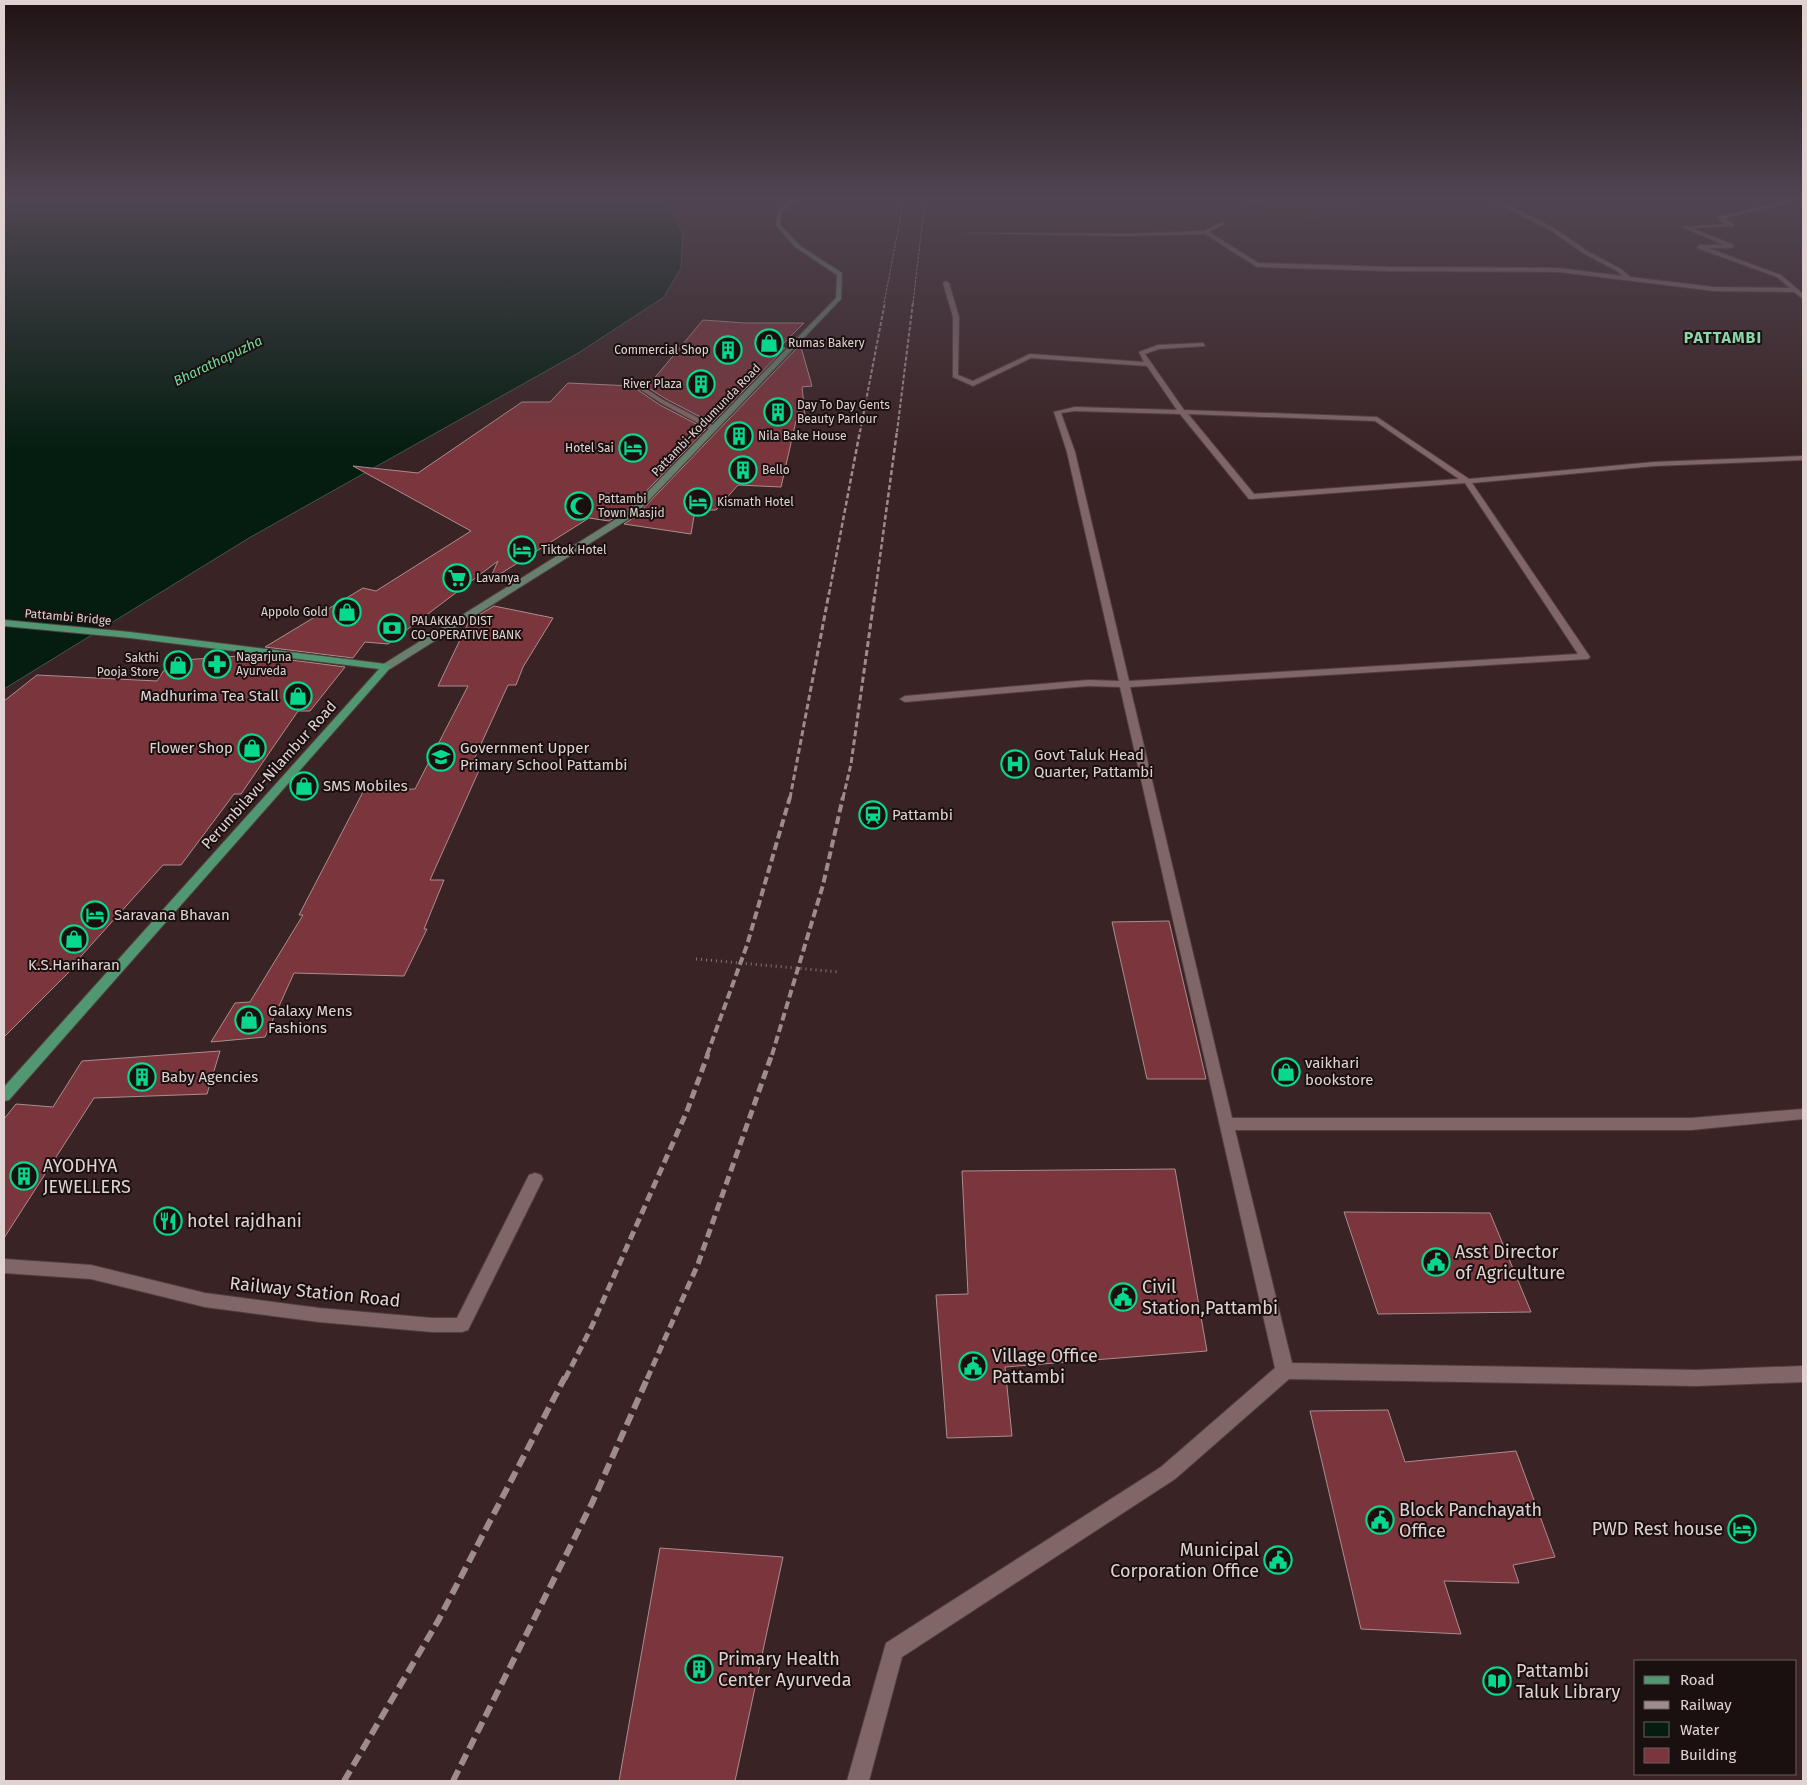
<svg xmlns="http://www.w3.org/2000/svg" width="1807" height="1785" font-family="'Fira Sans',sans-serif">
  <rect width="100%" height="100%" fill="#3a2325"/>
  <g fill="#552b2f">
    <polygon points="1236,200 1355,200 1360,209 1251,204"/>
    <polygon points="1262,210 1314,211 1318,217 1265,216"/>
  </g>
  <polygon fill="#051d11" stroke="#47534b" points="4,200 671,200 670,207 683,234 681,268 664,297 580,352 249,538 4,689"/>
  <g fill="#7b353c" stroke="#aa8e8f">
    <polygon points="703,320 745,323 804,323 779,348 785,348 712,423 666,399 647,387"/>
    <polygon points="798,347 801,347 812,386 802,387 805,415 796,421 781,487 738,485 716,510 695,510 691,534 624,524 636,516"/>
    <polygon points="568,383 632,386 660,405 706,429 628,510 609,521 589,518 489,581 498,561 388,644 365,642 353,658 265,647 363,588 376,591 471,531 353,466 418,473 522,402 550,402"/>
    <polygon points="494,606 553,618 523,667 516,685 508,685 471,766 481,766 430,880 444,880 424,929 427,929 404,976 294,973 265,1037 211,1042 235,1003 250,1002 303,915 299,915 364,790 415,789 468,686 438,686 469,621"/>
    <polygon points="252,655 345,667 310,711 298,711 241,794 234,794 181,865 163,865 74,964 77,964 4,1037 4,701 37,675 157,681 170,661"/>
    <polygon points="1169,921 1206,1079 1147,1079 1112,922"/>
    <polygon points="220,1051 207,1094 94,1098 4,1238 4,1119 16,1104 53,1107 82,1061"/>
    <polygon points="1175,1169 1207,1351 1005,1367 1012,1436 947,1438 936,1295 968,1294 962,1171"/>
    <polygon points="1344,1212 1490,1213 1531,1312 1378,1314"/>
    <polygon points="1388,1410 1405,1462 1516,1451 1555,1557 1513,1565 1519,1583 1444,1581 1461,1634 1361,1629 1310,1411"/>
    <polygon points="660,1548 783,1557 735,1781 619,1781"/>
  </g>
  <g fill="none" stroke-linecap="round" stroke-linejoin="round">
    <g stroke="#523f41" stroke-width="2">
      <g id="minor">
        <polygon points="1492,200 1497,200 1554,228 1587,251 1621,269 1630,277 1714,287 1790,288 1777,277 1697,248 1699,245 1724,245 1682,227 1726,224 1718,219 1718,217 1781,202 1779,200 1785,200 1788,203 1724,218 1734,224 1734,226 1691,228 1734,245 1732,248 1708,248 1781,275 1803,294 1803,299 1794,292 1714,291 1559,272 1390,271 1257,267 1205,234 1126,236 968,233 1126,234 1205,231 1222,222 1224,224 1209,232 1258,263 1390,267 1559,268 1623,276 1617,271 1583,253 1550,230"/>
        <path d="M946,281L949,283L959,317L958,375L973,381L1030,354L1144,362L1139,352L1158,345L1203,343L1205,346L1159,349L1145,354L1184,410L1377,417L1469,479L1654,462L1803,456V460L1654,466L1472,483L1590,657L1588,659L1130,687L1232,1118H1691L1803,1109V1119L1691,1130H1235L1292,1363L1696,1370L1803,1366V1382L1696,1386L1289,1379L1175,1479L902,1657L869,1781H847L886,1643L1161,1467L1275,1368L1120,687L1088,686L905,702L900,699L905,696L1088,680L1119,681L1067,452L1054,412L1075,407L1177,410L1147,366L1031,358L973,386L953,377V317L943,283ZM1075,411L1180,414L1249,499H1252L1465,483L1578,654L1129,681L1075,452L1061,413ZM1188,414L1375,421L1459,479L1254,494Z"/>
        <polygon points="629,378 665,401 718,428 711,430 661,403 627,381 627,379"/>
      </g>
    </g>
    <g stroke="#523f41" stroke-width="2">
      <polygon id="tertiary" points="535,1173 541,1175 543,1179 468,1330 462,1332 432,1332 319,1322 205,1307 91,1279 4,1273 4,1259 91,1265 205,1293 319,1308 432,1318 457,1318 527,1179 529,1175"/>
    </g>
    <g stroke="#523f41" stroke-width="2">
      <polygon id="secondary" points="792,200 797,200 782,211 780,225 799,245 842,273 841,299 635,515 390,669 382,669 382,665 629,511 836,298 837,275 795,247 776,225 778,210"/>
    </g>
    <g stroke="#523f41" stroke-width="2">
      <polygon id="primary" points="4,620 130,632 386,664 391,667 9,1100 4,1101 4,1087 379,669 130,638 4,626"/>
    </g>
    <use href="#minor" fill="#816667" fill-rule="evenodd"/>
    <use href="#tertiary" fill="#816667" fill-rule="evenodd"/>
    <use href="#secondary" fill="#697f6d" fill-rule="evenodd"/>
    <use href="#primary" fill="#509772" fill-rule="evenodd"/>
    <g stroke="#9e8c8d" stroke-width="1" stroke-dasharray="3 1" stroke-linecap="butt">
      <polyline points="884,303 904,200"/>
      <polyline points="913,303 925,200"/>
    </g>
    <g stroke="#9e8c8d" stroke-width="2" stroke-dasharray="4 2" stroke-linecap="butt">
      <polyline points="860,432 885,302"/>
      <polyline points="897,432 913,302"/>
    </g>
    <g stroke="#9e8c8d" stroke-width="2.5" stroke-dasharray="5 2.5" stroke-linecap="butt">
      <polyline points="829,594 860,431"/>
      <polyline points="875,594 897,431"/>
    </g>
    <g stroke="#9e8c8d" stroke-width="3" stroke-dasharray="6 3" stroke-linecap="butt">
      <polyline points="790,798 829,593"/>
      <polyline points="843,798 851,764 875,593"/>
    </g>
    <g stroke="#9e8c8d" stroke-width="4" stroke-dasharray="8 4" stroke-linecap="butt">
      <polyline points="707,1055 747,945 790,797"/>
      <polyline points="772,1055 823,885 843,797"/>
    </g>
    <g stroke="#9e8c8d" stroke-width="5" stroke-dasharray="9 5" stroke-linecap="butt">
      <polyline points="565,1379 591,1328 687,1111 708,1054"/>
      <polyline points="647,1379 698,1264 772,1054"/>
    </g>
    <g stroke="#9e8c8d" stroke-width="6" stroke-dasharray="12 6" stroke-linecap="butt">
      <polyline points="344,1781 438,1621 565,1377"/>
      <polyline points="453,1781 592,1503 648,1377"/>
    </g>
    <polyline stroke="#867374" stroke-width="3" stroke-dasharray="1 4" stroke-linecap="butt" points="696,959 839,972"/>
  </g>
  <linearGradient id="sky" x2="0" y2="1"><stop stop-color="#201314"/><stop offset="0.44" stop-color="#4f4551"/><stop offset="1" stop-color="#4f4551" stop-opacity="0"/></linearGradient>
  <rect width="1807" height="450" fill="url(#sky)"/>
  <defs>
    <g id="shop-ring" transform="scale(1.4375)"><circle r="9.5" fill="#1a1010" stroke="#06d98b" stroke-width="1.5"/><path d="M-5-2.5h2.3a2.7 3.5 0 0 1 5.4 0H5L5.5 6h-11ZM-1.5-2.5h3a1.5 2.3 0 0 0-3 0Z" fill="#06d98b"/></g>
    <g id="building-ring" transform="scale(1.4375)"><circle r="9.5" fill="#1a1010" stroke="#06d98b" stroke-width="1.5"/><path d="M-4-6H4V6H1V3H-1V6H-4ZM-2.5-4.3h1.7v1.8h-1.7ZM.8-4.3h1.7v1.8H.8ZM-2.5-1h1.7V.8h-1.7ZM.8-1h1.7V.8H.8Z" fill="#06d98b"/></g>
    <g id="hotel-ring" transform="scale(1.4375)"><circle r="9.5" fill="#1a1010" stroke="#06d98b" stroke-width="1.5"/><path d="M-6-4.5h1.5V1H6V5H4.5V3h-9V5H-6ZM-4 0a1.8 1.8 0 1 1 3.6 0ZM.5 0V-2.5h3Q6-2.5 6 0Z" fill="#06d98b"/></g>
    <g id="mosque-ring" transform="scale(1.4375)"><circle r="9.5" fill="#1a1010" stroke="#06d98b" stroke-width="1.5"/><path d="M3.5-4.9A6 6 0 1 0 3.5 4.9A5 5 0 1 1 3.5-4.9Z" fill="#06d98b"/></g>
    <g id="supermarket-ring" transform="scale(1.4375)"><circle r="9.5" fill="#1a1010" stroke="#06d98b" stroke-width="1.5"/><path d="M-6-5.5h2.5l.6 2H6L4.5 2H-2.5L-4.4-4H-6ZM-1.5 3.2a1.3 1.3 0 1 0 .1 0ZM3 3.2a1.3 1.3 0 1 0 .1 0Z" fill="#06d98b"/></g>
    <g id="bank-ring" transform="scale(1.4375)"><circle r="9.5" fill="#1a1010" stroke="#06d98b" stroke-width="1.5"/><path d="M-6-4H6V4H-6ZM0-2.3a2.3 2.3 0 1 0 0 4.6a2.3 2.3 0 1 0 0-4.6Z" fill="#06d98b"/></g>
    <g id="pharmacy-ring" transform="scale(1.4375)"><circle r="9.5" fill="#1a1010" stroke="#06d98b" stroke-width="1.5"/><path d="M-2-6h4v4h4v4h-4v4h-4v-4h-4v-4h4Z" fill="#06d98b"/></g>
    <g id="school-ring" transform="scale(1.4375)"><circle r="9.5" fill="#1a1010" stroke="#06d98b" stroke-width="1.5"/><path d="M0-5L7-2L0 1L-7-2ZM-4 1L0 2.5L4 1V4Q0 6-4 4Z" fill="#06d98b"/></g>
    <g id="hospital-ring" transform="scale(1.4375)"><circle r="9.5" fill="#1a1010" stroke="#06d98b" stroke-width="1.5"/><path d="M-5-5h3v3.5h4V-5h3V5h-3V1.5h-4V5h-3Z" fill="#06d98b"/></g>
    <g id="station-ring" transform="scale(1.4375)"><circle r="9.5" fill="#1a1010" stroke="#06d98b" stroke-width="1.5"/><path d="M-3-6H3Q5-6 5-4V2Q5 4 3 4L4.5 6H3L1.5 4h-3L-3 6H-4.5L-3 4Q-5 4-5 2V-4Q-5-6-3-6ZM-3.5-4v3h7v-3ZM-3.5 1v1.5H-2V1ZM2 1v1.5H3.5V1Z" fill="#06d98b"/></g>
    <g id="restaurant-ring" transform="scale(1.4375)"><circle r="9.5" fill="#1a1010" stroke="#06d98b" stroke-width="1.5"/><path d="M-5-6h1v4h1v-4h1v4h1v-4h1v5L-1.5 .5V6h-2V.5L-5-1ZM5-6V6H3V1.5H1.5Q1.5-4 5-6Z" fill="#06d98b"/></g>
    <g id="civic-ring" transform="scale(1.4375)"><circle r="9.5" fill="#1a1010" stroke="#06d98b" stroke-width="1.5"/><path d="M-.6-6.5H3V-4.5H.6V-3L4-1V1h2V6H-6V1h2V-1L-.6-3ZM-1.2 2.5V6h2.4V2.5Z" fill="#06d98b"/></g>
    <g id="library-ring" transform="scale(1.4375)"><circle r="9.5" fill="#1a1010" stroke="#06d98b" stroke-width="1.5"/><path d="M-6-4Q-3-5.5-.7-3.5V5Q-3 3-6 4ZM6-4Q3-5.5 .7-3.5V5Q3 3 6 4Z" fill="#06d98b"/></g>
  </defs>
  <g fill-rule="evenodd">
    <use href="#shop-ring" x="769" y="343"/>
    <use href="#building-ring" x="728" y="350"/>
    <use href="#building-ring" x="701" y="384"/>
    <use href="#building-ring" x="778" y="412"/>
    <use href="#building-ring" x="739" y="436"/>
    <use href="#hotel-ring" x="633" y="448"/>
    <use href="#building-ring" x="743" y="470"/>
    <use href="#hotel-ring" x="698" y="502"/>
    <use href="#mosque-ring" x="579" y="506"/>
    <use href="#hotel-ring" x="522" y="550"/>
    <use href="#supermarket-ring" x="457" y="578"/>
    <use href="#shop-ring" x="347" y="612"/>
    <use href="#bank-ring" x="392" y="628"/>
    <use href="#pharmacy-ring" x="217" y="664"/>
    <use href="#shop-ring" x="178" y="665"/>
    <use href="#shop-ring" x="298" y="696"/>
    <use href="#shop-ring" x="252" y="748"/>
    <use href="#school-ring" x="441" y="757"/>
    <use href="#hospital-ring" x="1015" y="764"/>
    <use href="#shop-ring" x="304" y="786"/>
    <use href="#station-ring" x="873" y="815"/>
    <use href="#hotel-ring" x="95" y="915"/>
    <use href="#shop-ring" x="74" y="939"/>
    <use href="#shop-ring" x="249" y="1020"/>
    <use href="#shop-ring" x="1286" y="1072"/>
    <use href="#building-ring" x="142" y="1077"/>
    <use href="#building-ring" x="24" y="1176"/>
    <use href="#restaurant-ring" x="168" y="1221"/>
    <use href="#civic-ring" x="1436" y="1262"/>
    <use href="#civic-ring" x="1123" y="1297"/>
    <use href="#civic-ring" x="973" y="1366"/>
    <use href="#civic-ring" x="1380" y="1520"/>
    <use href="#hotel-ring" x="1742" y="1529"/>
    <use href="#civic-ring" x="1278" y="1560"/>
    <use href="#building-ring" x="699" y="1669"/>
    <use href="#library-ring" x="1497" y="1681"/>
  </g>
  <g text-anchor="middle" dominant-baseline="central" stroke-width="4" stroke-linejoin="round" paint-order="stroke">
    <g font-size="12" fill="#e1d2d2" stroke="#1a1010" text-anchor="start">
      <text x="788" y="343">Rumas Bakery</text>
      <text x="709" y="350" text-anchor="end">Commercial Shop</text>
      <text x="682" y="384" text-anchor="end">River Plaza</text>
      <text x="797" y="405">Day To Day Gents<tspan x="797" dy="14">Beauty Parlour</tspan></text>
      <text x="758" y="436">Nila Bake House</text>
      <text x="614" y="448" text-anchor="end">Hotel Sai</text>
      <text x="762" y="470">Bello</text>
      <text x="598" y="499">Pattambi<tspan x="598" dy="14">Town Masjid</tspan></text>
      <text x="717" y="502">Kismath Hotel</text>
      <text x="541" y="550">Tiktok Hotel</text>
      <text x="476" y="578">Lavanya</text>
      <text x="328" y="612" text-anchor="end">Appolo Gold</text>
      <text x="411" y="621">PALAKKAD DIST<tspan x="411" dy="14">CO-OPERATIVE BANK</tspan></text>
      <text x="236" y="657">Nagarjuna<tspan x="236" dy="14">Ayurveda</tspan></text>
      <text x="159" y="658" text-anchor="end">Sakthi<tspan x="159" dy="14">Pooja Store</tspan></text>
    </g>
    <g font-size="12" fill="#e1d2d2" stroke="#1a1010">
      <text transform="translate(706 420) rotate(-46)">Pattambi-Kodumunda Road</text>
      <text transform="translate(68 617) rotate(5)">Pattambi Bridge</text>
    </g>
    <g font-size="14" font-style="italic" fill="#71dba3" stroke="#1a1010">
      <text transform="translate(218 361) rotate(-26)">Bharathapuzha</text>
    </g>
    <g font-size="15" fill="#e1d2d2" stroke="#1a1010" text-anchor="start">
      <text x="279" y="696" text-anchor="end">Madhurima Tea Stall</text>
      <text x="233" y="748" text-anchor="end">Flower Shop</text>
      <text x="460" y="748">Government Upper<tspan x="460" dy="17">Primary School Pattambi</tspan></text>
      <text x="1034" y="755">Govt Taluk Head<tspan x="1034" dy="17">Quarter, Pattambi</tspan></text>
      <text x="323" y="786">SMS Mobiles</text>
      <text x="892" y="815">Pattambi</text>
      <text x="114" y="915">Saravana Bhavan</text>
      <text x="74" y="965" text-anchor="middle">K.S.Hariharan</text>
      <text x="268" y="1011">Galaxy Mens<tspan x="268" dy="17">Fashions</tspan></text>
      <text x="1305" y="1063">vaikhari<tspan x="1305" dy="17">bookstore</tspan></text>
      <text x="161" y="1077">Baby Agencies</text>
    </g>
    <g font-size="15" fill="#e1d2d2" stroke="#1a1010">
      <text transform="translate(269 775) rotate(-48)">Perumbilavu-Nilambur Road</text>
    </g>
    <g font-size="16" font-weight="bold" letter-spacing="1" fill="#88d6aa" stroke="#1a1010">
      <text x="1723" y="337">PATTAMBI</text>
    </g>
    <g font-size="18" fill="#e1d2d2" stroke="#1a1010" text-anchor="start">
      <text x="43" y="1166">AYODHYA<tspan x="43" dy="21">JEWELLERS</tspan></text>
      <text x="187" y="1221">hotel rajdhani</text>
      <text x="1455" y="1252">Asst Director<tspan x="1455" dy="21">of Agriculture</tspan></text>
      <text x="1142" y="1287">Civil<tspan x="1142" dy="21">Station,Pattambi</tspan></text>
      <text x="992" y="1356">Village Office<tspan x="992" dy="21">Pattambi</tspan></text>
      <text x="1399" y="1510">Block Panchayath<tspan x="1399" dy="21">Office</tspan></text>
      <text x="1723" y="1529" text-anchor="end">PWD Rest house</text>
      <text x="1259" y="1550" text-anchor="end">Municipal<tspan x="1259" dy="21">Corporation Office</tspan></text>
      <text x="718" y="1659">Primary Health<tspan x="718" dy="21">Center Ayurveda</tspan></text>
      <text x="1516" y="1671">Pattambi<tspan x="1516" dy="21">Taluk Library</tspan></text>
    </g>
    <g font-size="18" fill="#e1d2d2" stroke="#1a1010">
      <text transform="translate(315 1292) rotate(6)">Railway Station Road</text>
    </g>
  </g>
  <rect width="1807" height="1785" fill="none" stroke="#e1d2d2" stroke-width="10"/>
  <rect x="1634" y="1660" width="162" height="115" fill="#1a1010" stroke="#6a5e5e"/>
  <rect x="1644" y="1676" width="25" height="8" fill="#509772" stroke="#6a5e5e"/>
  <text x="1680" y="1685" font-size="15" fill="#e1d2d2">Road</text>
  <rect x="1644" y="1701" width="25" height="8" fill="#9e8c8d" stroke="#6a5e5e"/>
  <text x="1680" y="1710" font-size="15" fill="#e1d2d2">Railway</text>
  <rect x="1644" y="1722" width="25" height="15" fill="#051d11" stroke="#6a5e5e"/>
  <text x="1680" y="1735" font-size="15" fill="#e1d2d2">Water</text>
  <rect x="1644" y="1748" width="25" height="15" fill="#7b353c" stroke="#6a5e5e"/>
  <text x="1680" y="1760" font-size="15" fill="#e1d2d2">Building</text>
</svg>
